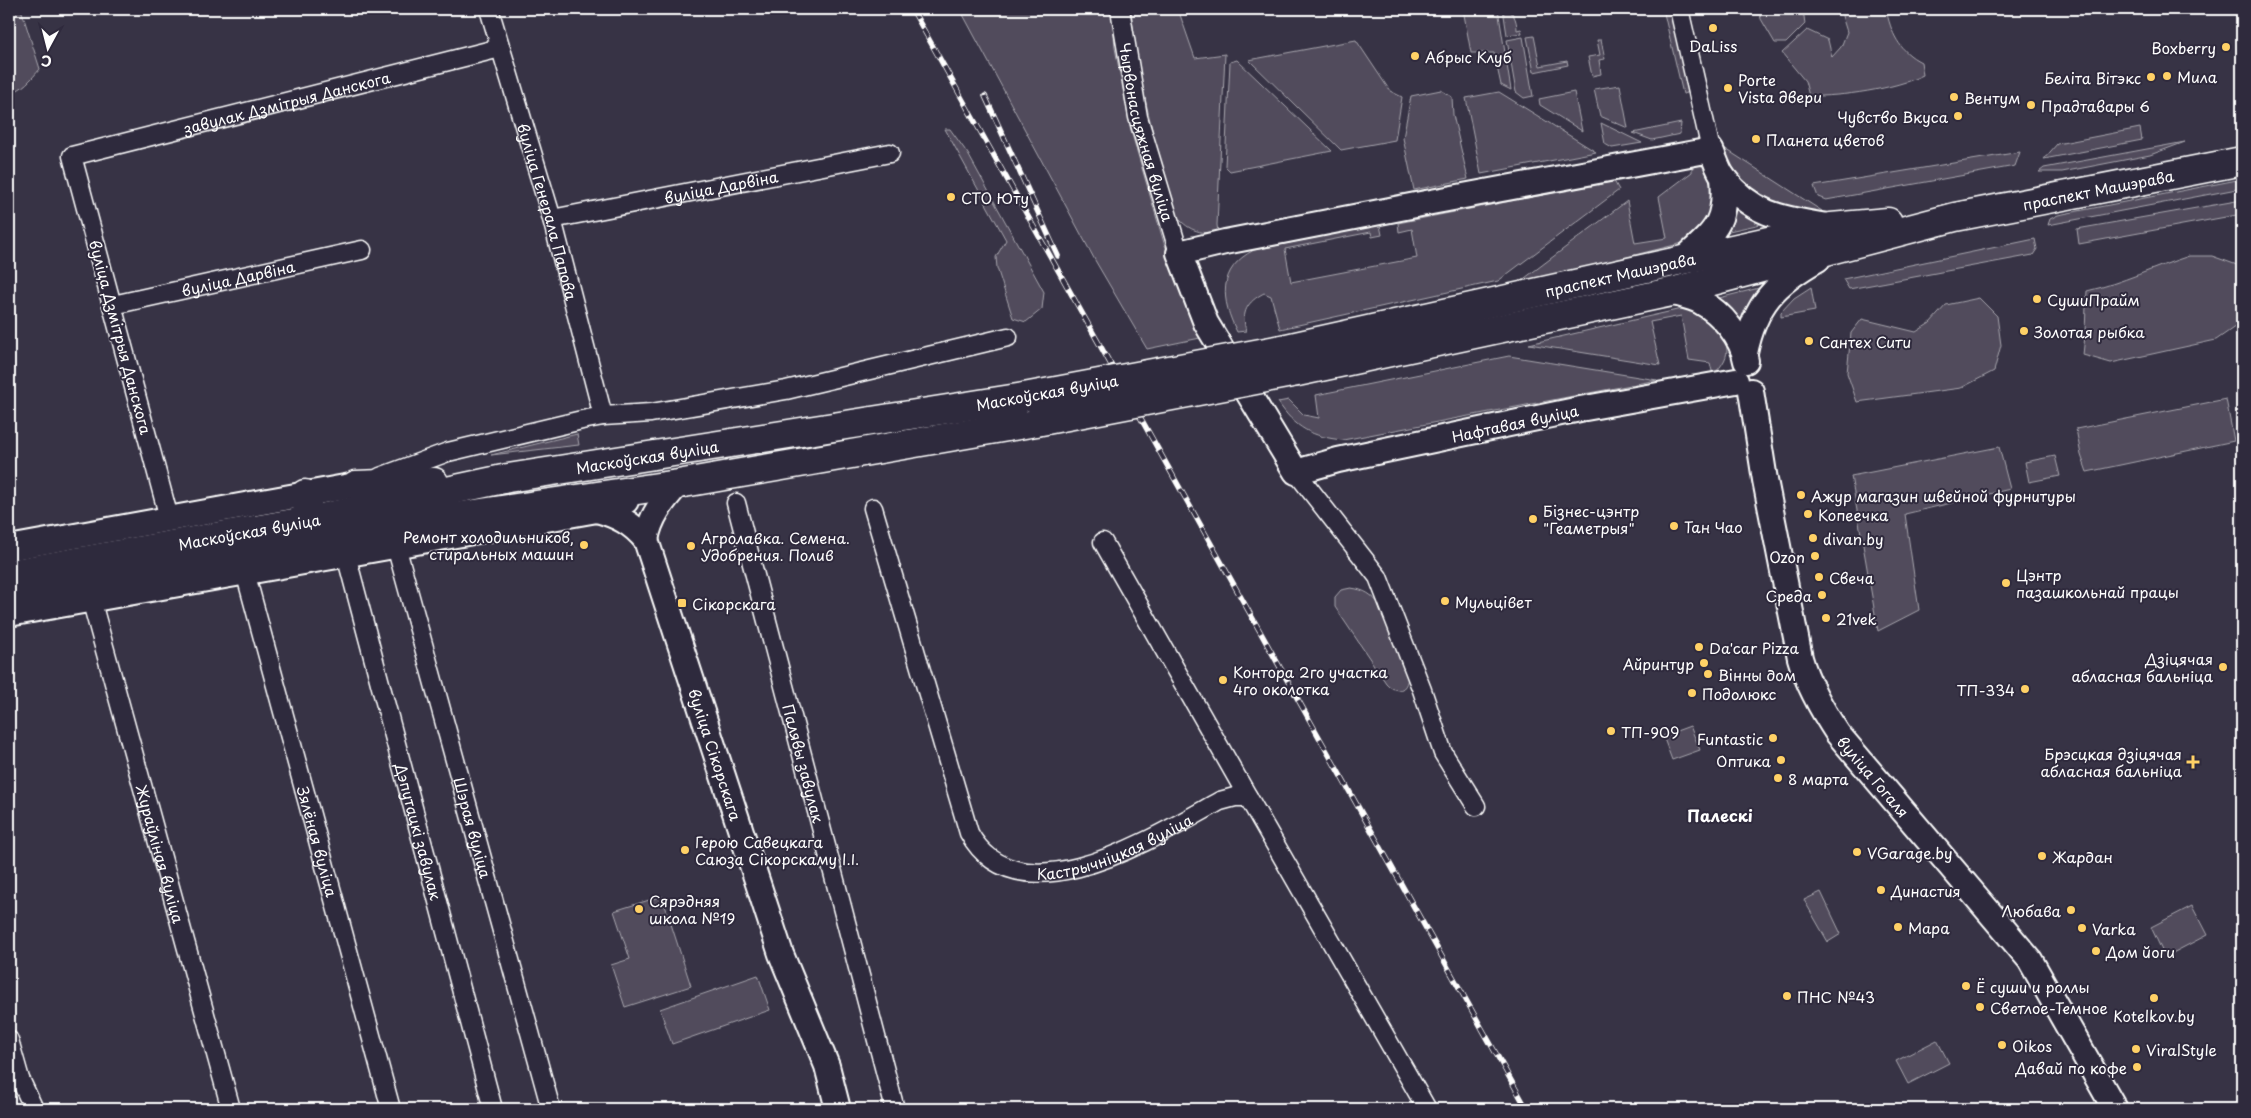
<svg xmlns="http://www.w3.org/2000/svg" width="2251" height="1118" font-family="'Playpen Sans',sans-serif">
  <rect width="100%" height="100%" fill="#373345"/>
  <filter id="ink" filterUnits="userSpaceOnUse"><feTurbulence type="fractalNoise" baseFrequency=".02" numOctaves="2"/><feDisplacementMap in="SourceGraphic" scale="10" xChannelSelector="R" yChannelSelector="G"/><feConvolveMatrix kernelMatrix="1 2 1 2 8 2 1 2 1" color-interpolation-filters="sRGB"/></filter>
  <g filter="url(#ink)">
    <g fill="#514c5c" stroke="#a8a6ae">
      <path d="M21,9L40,69C32,78 22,91 9,93V12Z"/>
      <polygon points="960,9 1112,9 1115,48 1131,131 1164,243 1205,337 1147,349 1096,262"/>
      <path d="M1131,9H1178L1195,58L1225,54L1217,225L1218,232C1200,235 1186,229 1176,215C1155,147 1138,80 1131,9Z"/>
      <polygon points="1463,9 1498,9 1511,90 1501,85 1494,53 1471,53"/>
      <path d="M1503,9C1513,9 1517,20 1517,30L1521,29L1522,33L1507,35Z"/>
      <polygon points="1663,9 1670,9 1689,89 1687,93 1683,94"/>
      <polygon points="1759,9 1803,9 1805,24 1786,43 1775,43 1761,19"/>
      <path d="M1845,9H1886C1891,33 1899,51 1921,62L1923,75C1896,89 1840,97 1809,96L1805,81L1782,53L1807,30L1828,40L1832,57L1841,47L1847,32L1842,16Z"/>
      <polygon points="1534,36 1540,66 1567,61 1568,65 1534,72 1527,37"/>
      <polygon points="1523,37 1533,96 1524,98 1516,92 1507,40"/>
      <polygon points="1356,40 1390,91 1402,97 1395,140 1341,150 1249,60"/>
      <polygon points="1597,40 1601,40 1605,59 1599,60 1601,74 1592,76 1588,57 1600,55"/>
      <polygon points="1237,60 1332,151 1230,171 1225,166 1230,62"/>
      <polygon points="1620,85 1628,128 1600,116 1594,89"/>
      <polygon points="1441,90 1452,97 1453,115 1468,179 1414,190 1403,138 1411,96"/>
      <polygon points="1499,92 1596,152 1481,174 1466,98"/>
      <polygon points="1574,92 1582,131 1540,105 1539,99"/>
      <polygon points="1601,123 1642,143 1612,148 1605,144"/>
      <polygon points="1681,123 1680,134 1652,140 1633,133"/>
      <polygon points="2140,128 2142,140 2044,159 2057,144"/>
      <polygon points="945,129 950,129 968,154 1044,292 1042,309 1026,322 1013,318 997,268 996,257 1006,240"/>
      <polygon points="2185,142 2150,155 2062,172 2039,172 2044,168"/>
      <polygon points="1721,146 1822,211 1807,214 1780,212 1737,183"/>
      <polygon points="2020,152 2015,166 1826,200 1818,197 1814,186"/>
      <path d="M1692,161C1719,172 1716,191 1713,216L1687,242L1517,284L1627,201L1635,243L1667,238L1659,197L1692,172Z"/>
      <polygon points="2242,179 2242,188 2048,225 2050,219 2058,215"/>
      <path d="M1614,181L1619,190L1498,281L1280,329L1271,296L1264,293C1247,302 1241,312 1246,331L1237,332C1221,300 1217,269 1254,250L1380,225L1382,235L1372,237L1371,232L1285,249L1291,282L1417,258L1412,229L1399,232L1398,223Z"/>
      <polygon points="2242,200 2242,214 2079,244 2077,229"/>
      <polygon points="1732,201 1761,221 1761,224 1720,233"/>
      <polygon points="2035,239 2037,249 2033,255 1849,289 1843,279"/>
      <path d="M2189,256H2212L2237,265L2242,295V322L2216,340L2111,363L2083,355C2086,334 2085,313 2087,291C2122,283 2155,267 2189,256Z"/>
      <polygon points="1811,287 1815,311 1781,317 1781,312 1794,298"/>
      <polygon points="1759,288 1761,290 1741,328 1717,302 1719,298"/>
      <polygon points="1979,298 1997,316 2001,345 1994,371 1961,388 1857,402 1847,373 1851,333 1862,319 1916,332 1930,323 1946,305"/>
      <path d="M1690,307C1699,309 1703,315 1709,321C1729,340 1735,353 1713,375L1710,363L1689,360L1681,316L1650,322L1660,365L1529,344Z"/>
      <polygon points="2242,334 2242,368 2236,335"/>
      <path d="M1509,356L1657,380L1343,440C1312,437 1295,428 1278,402L1289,400L1304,415L1319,418L1316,395Z"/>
      <polygon points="2226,399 2234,441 2087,472 2081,455 2076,429"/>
      <polygon points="577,434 579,445 491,455"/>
      <polygon points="1999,447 2010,489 1905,514 1919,610 1878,631 1851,476"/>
      <polygon points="2055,456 2060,476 2029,482 2025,462"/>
      <path d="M1351,588C1365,590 1372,594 1380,606L1408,676C1407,692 1396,694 1386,683L1335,607V597L1341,590Z"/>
      <polygon points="1690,726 1700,750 1672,760 1663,736"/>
      <polygon points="1821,892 1841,934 1828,942 1804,900"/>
      <polygon points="662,896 691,986 625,1007 611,965 630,959 614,911"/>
      <polygon points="2192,906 2207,935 2165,957 2151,927"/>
      <polygon points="758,975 770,1010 672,1044 660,1009"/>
      <polygon points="1937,1040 1949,1063 1908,1084 1896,1061"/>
    </g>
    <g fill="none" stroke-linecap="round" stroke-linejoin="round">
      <g stroke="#fff" stroke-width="21">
        <g id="street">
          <path id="s1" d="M489,9L552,219L603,416"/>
          <path id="s2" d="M1120,9L1138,117L1179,253"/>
          <polyline points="1679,9 1711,150"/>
          <path id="s3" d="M552,219L890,153"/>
          <path id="s4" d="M113,305L362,250"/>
          <polyline points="1296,472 1378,577 1422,690 1443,753 1476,806"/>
          <polyline points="380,477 448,452 582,420 603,416 651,413 786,390 1008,337"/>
          <path id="s5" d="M736,503L895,1109"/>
          <path id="s6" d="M873,508L969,833C1019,924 1158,835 1220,801L1235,797H1248L1427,1109"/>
          <path id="s7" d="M169,518L72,156L500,48"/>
          <polyline points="1103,542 1248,797"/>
          <path id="s8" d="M396,546L551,1109"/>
          <path id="s9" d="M346,555L493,1109"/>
          <path id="s10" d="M245,572L391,1109"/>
          <path id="s11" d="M91,599L231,1109"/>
          <polyline points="9,1040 20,1079 34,1109"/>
        </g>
      </g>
      <g stroke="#fff" stroke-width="28">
        <g id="secondary">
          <path d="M1684,259C1716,230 1727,223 1723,177"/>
          <path d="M1671,292C1680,295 1692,297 1701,302C1722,313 1742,338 1746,361"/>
          <path d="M1745,353C1755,304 1775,283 1818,259"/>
          <path d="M1736,381L1580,409L1338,460L1296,472L1206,323L1179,253L1225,242L1426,203L1711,150C1715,159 1718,170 1724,178C1751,215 1785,219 1827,226"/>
          <path id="s12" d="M1751,391L1765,480L1800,658C1808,686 1822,710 1838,734L2030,960L2115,1109"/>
          <path id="s13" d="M597,510C618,516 632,523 646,540L781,954L827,1066L838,1109"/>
          <path d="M646,540C650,517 662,502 678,484"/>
          <polyline points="9,548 356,485"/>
          <polyline points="9,614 597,510 626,501"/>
        </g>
      </g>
      <g stroke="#fff" stroke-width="31">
        <g id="primary">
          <path id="s14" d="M1287,348L1831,227L1888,222"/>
          <path id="s15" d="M1297,372L1671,292L1955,217L2242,161"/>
          <polyline points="356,485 434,482"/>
          <polyline points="305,494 313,537"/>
          <path id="s16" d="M9,574L321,518L508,478L1024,397"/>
          <polyline points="9,595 334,535 678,484 1036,422"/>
        </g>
      </g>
      <use href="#street" stroke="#2f2a3d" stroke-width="18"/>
      <use href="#secondary" stroke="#2f2a3d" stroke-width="24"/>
      <use href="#primary" stroke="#2f2a3d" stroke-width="28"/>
      <g stroke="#fff" stroke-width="5.5">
        <g id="rail">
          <polyline points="912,9 1527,1109"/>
          <polyline points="985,96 1058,256"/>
        </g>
      </g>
      <use href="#rail" stroke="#2f2a3d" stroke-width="4" stroke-dasharray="11" stroke-linecap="butt"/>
      <g stroke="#fff" stroke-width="31" stroke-linecap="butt">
        <g id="primary-bridge">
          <polyline points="1024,397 1287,348"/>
          <polyline points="1036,422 1297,372"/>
        </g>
      </g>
      <use href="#primary-bridge" stroke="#2f2a3d" stroke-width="28"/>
    </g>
  </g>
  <g fill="#ffd166" stroke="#2f2a3d" stroke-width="2">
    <circle cx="1713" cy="28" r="5"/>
    <circle cx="2226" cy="47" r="5"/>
    <circle cx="1415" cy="56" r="5"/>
    <circle cx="2167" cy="76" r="5"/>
    <circle cx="2151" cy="77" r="5"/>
    <circle cx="1728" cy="88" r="5"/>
    <circle cx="1954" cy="97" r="5"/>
    <circle cx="2031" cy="105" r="5"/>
    <circle cx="1958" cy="116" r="5"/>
    <circle cx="1756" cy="139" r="5"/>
    <circle cx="951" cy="197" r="5"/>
    <circle cx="2037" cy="299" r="5"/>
    <circle cx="2024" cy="331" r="5"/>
    <circle cx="1809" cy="341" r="5"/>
    <circle cx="1801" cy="495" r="5"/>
    <circle cx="1808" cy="514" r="5"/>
    <circle cx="1533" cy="519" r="5"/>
    <circle cx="1674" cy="526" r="5"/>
    <circle cx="1813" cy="538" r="5"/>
    <circle cx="584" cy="545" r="5"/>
    <circle cx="691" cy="546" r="5"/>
    <circle cx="1815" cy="556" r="5"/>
    <circle cx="1819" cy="577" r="5"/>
    <circle cx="2006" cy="583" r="5"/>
    <circle cx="1822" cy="595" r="5"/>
    <circle cx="1445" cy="601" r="5"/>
    <rect x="677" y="598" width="10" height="10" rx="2.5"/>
    <circle cx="1826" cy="618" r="5"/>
    <circle cx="1699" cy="647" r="5"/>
    <circle cx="1704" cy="663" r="5"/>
    <circle cx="2223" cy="667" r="5"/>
    <circle cx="1708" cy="674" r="5"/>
    <circle cx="1223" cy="680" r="5"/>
    <circle cx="2025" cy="689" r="5"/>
    <circle cx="1692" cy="693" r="5"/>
    <circle cx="1611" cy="731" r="5"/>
    <circle cx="1773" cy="738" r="5"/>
    <circle cx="1781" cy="760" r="5"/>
    <path d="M2190.5 754.5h5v5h5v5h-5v5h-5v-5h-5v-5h5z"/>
    <circle cx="1778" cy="778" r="5"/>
    <circle cx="685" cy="850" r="5"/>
    <circle cx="1857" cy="852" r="5"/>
    <circle cx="2042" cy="856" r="5"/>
    <circle cx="1881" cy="890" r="5"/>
    <circle cx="639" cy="909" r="5"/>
    <circle cx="2071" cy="910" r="5"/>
    <circle cx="1898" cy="927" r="5"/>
    <circle cx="2082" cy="928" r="5"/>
    <circle cx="2096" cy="951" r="5"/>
    <circle cx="1966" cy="986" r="5"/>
    <circle cx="1787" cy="996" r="5"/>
    <circle cx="2154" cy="998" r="5"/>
    <circle cx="1980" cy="1007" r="5"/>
    <circle cx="2002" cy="1045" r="5"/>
    <circle cx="2136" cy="1049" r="5"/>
    <circle cx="2137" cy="1067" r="5"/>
  </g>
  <g text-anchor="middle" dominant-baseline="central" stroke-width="4" stroke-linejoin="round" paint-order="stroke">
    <g font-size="15" fill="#fff" stroke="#2f2a3d" text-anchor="start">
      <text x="1713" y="45" text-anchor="middle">DaLiss</text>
      <text x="2216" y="47" text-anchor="end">Boxberry</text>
      <text x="1425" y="56">Абрыс Клуб</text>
      <text x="2177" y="76">Мила</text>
      <text x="2141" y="77" text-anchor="end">Беліта Вітэкс</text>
      <text x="1738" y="79">Porte<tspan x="1738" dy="17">Vista двери</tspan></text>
      <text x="1964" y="97">Вентум</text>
      <text x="2041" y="105">Прадтавары 6</text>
      <text x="1948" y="116" text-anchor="end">Чувство Вкуса</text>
      <text x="1766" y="139">Планета цветов</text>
      <text x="961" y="197">СТО Юту</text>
      <text x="2047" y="299">СушиПрайм</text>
      <text x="2034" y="331">Золотая рыбка</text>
      <text x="1819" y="341">Сантех Сити</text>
      <text x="1811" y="495">Ажур магазин швейной фурнитуры</text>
      <text x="1543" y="510">Бізнес-цэнтр<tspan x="1543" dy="17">"Геаметрыя"</tspan></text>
      <text x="1818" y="514">Копеечка</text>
      <text x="1684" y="526">Тан Чао</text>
      <text x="574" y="536" text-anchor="end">Ремонт холодильников,<tspan x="574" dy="17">стиральных машин</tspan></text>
      <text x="701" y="537">Агролавка. Семена.<tspan x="701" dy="17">Удобрения. Полив</tspan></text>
      <text x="1823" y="538">divan.by</text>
      <text x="1805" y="556" text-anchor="end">Ozon</text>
      <text x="2016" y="574">Цэнтр<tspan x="2016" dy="17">пазашкольнай працы</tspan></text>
      <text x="1829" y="577">Свеча</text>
      <text x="1812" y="595" text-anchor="end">Среда</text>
      <text x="1455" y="601">Мульцівет</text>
      <text x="692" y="603">Сікорскага</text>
      <text x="1836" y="618">21vek</text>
      <text x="1709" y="647">Da'car Pizza</text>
      <text x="2213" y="658" text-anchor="end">Дзіцячая<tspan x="2213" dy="17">абласная бальніца</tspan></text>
      <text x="1694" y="663" text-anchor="end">Айринтур</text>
      <text x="1233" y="671">Контора 2го участка<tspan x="1233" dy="17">4го околотка</tspan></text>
      <text x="1718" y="674">Вінны дом</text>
      <text x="2015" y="689" text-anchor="end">ТП-334</text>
      <text x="1702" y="693">Подолюкс</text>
      <text x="1621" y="731">ТП-909</text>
      <text x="1763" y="738" text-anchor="end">Funtastic</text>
      <text x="2182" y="753" text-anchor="end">Брэсцкая дзіцячая<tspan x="2182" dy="17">абласная бальніца</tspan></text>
      <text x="1771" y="760" text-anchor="end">Оптика</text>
      <text x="1788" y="778">8 марта</text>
      <text x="695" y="841">Герою Савецкага<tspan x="695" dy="17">Саюза Сікорскаму І.І.</tspan></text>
      <text x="1867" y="852">VGarage.by</text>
      <text x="2052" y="856">Жардан</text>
      <text x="1891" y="890">Династия</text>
      <text x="649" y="900">Сярэдняя<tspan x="649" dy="17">школа №19</tspan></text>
      <text x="2061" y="910" text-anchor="end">Любава</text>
      <text x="1908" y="927">Мара</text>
      <text x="2092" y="928">Varka</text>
      <text x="2106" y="951">Дом йоги</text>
      <text x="1976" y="986">Ё суши и роллы</text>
      <text x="1797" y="996">ПНС №43</text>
      <text x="1990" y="1007">Светлое-Темное</text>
      <text x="2154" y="1015" text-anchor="middle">Kotelkov.by</text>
      <text x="2012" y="1045">Oikos</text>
      <text x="2146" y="1049">ViralStyle</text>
      <text x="2127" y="1067" text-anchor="end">Давай по кофе</text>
    </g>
    <g font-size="15" fill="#fff" stroke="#2f2a3d">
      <text stroke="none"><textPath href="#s7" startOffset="596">завулак Дзмітрыя Данскога</textPath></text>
      <text stroke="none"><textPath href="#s2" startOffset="126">Чырвонасцяжная вуліца</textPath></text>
      <text stroke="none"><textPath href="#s3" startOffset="172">вуліца Дарвіна</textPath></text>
      <text stroke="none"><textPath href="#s15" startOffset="822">праспект Машэрава</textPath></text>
      <text stroke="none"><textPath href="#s1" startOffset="211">вуліца Генерала Папова</textPath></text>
      <text stroke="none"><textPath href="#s14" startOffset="341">праспект Машэрава</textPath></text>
      <text stroke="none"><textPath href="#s4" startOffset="128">вуліца Дарвіна</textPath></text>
      <text transform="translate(121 337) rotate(75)">вуліца Дзмітрыя Данскога</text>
      <text transform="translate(1047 392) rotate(-10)">Маскоўская вуліца</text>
      <text transform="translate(1515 423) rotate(-12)">Нафтавая вуліца</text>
      <text stroke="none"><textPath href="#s16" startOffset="649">Маскоўская вуліца</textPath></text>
      <text stroke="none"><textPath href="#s16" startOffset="244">Маскоўская вуліца</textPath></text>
      <text stroke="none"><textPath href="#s13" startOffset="284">вуліца Сікорскага</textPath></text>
      <text stroke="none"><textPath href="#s5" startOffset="269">Палявы завулак</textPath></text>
      <text stroke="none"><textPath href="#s12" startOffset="412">вуліца Гогаля</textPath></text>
      <text stroke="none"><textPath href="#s8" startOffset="292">Шэрая вуліца</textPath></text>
      <text stroke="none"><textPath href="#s9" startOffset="286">Дэпутацкі завулак</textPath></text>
      <text stroke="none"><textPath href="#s10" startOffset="279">Зялёная вуліца</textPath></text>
      <text stroke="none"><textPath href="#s6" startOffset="504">Кастрычніцкая вуліца</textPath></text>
      <text stroke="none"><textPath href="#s11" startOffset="264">Жураўліная вуліца</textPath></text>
    </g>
    <g font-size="16" font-weight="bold" fill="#fff" stroke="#2f2a3d">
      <text x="1720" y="815">Палескі</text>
    </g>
  </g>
  <rect width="2251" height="1118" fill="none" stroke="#2f2a3d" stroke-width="30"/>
  <rect x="15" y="15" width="2221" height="1088" fill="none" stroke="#fff" stroke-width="2" filter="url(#ink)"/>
  <g transform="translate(48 48) rotate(187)" stroke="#2f2a3d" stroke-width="4" paint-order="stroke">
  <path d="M0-4L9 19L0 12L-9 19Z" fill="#ffffff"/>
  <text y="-8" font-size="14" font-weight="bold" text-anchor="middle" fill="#ffffff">С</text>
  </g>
</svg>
